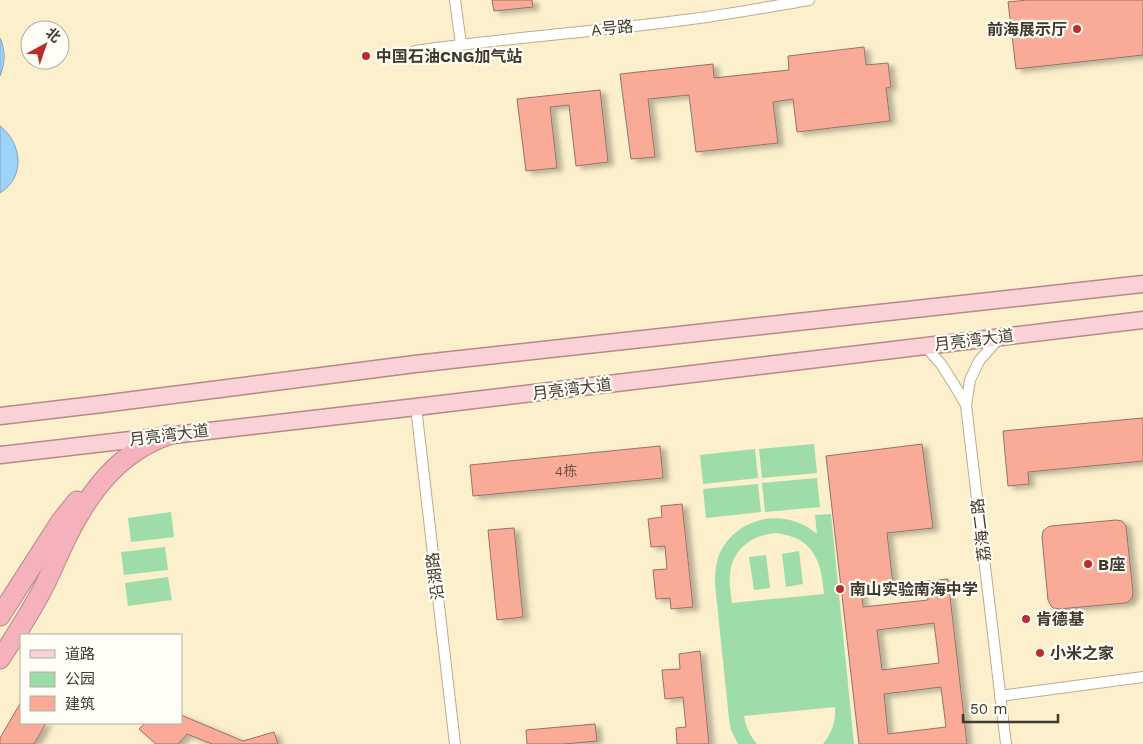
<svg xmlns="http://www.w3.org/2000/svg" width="1143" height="744" font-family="'Work Sans','Noto Sans SC',sans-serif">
  <defs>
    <filter id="shadow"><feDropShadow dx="5.5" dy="3" stdDeviation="2.5" flood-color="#0004"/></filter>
  </defs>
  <rect width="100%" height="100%" fill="#fbefcc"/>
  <g fill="#9edcaa" fill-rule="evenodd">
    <polygon points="814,444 817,473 762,478 759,449"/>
    <polygon points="755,449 758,478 703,484 700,455"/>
    <polygon points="817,478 820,507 765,512 762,483"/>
    <polygon points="758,484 761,512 706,518 703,489"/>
    <polygon points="171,512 174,537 131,542 128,518"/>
    <path d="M831,514L854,744H823C832,733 836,721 835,707L744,716C746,727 750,736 757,744H738L731,730L729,719L715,584C715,571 716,558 723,547C744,514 788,509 817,534L815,515ZM776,533C814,538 821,560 824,594L732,603C731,594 729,584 730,575C732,549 752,535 776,533Z"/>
    <polygon points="165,547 168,570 124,575 121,552"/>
    <polygon points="799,551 803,584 786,587 782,554"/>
    <polygon points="766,555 770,588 754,590 749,557"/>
    <polygon points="168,577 172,600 128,606 125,583"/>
  </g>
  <g fill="#9dd3f9" stroke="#81a5bc">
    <path d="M0,38C6,51 5,63 0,76Z"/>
    <path d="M0,126C22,143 26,177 0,193Z"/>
  </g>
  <g fill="#f9ab98" stroke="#957269" fill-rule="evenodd" filter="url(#shadow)">
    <polygon points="492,0 532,0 533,7 494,11"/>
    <polygon points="1027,0 1143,0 1143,55 1016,69 1008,2"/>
    <polygon points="864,47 866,65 888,63 891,87 886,88 890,121 797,132 793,99 773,102 778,143 696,152 689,95 648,99 655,157 631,159 620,74 713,64 714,78 789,70 788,56"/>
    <polygon points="600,90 608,162 576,166 569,105 550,107 557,168 526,171 517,99"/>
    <polygon points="1143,418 1143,461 1028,472 1029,484 1008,486 1003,431"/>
    <path d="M922,444L933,528L887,533L893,584L861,587L863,607L928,600L925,581L948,579L967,744H859L826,456ZM934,623L939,663L882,670L877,630ZM941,687L946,727L888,734L884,694Z"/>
    <polygon points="660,446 663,478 473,496 470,465"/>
    <polygon points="682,504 693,607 671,609 670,598 656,599 653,570 667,569 665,546 651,547 648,519 662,517 661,506"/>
    <polygon points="1116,520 1122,521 1126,526 1133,592 1132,598 1128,602 1125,603 1059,609 1053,608 1051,606 1048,600 1042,537 1043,531 1048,527 1051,526"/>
    <polygon points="514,528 523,617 497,620 488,530"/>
    <polygon points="700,651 709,744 677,744 676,728 686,727 683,697 665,699 662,670 680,669 679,654"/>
    <polygon points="21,702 21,723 46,723 34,744 0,744 0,738"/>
    <polygon points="181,715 243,741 274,732 278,744 212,744 187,734 178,744 156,744 139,729 145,723 181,723"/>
    <polygon points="595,724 597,741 564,744 527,744 526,730"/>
  </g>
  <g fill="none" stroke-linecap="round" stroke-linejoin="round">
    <g stroke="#b9ae8d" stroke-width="12">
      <g id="minor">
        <polyline points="455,0 461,44"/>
        <path d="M415,51C504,38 595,32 684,20C726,15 767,7 809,0"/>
        <polyline points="925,346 941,364 955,386 966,405 970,380 979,361 1000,337"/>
        <polyline points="966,405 1006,744"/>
        <polyline points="416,407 455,744"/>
        <polyline points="1000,696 1143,677"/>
      </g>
    </g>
    <g stroke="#b6888a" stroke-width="19">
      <g id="primary">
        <polyline points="0,416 102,404 415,364 1143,284"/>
        <polyline points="0,455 416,407 1143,320"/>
      </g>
    </g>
    <g stroke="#b6888a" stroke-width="21">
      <g id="motorway">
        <polyline points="0,616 61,521 77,501"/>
        <path d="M0,659C14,638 28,616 40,594C50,576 57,557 66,539C89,492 118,453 168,435"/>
      </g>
    </g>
    <use href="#minor" stroke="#fff" stroke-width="10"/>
    <use href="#primary" stroke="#fad1d7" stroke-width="16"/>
    <use href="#motorway" stroke="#f6b2bc" stroke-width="19"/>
  </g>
  <g fill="#bc2c2e" stroke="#fffdf6" stroke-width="2">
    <circle cx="1077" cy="29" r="5"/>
    <circle cx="366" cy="56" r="5"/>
    <circle cx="1088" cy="564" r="5"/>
    <circle cx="840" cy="589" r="5"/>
    <circle cx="1026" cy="619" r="5"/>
    <circle cx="1040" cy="653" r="5"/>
  </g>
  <g text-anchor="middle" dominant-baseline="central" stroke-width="4.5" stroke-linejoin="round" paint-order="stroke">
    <g font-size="14" fill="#6e5647">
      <text x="566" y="471">4栋</text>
    </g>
    <g font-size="16" fill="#3f3a2c" stroke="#fffdf6">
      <text transform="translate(612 28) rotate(-6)">A号路</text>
      <text transform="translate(974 340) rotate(-7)">月亮湾大道</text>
      <text transform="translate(572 389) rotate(-7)">月亮湾大道</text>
      <text transform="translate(169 435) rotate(-7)">月亮湾大道</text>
      <text transform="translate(981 530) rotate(-97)">荔海二路</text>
      <text transform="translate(435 576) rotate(-97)">沿湖路</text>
    </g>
    <g font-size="16" font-weight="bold" fill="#3f3a2c" stroke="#fffdf6" text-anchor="start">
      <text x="1067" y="29" text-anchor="end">前海展示厅</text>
      <text x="376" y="56">中国石油CNG加气站</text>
      <text x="1098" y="564">B座</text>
      <text x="850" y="589">南山实验南海中学</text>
      <text x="1036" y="619">肯德基</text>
      <text x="1050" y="653">小米之家</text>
    </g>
  </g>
  <rect x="20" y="634" width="162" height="90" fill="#fffdf6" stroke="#b2afa5"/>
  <rect x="30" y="650" width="25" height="8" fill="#fad1d7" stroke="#b2afa5"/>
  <text x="65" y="659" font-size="15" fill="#3f3a2c">道路</text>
  <rect x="30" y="672" width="25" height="15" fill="#9edcaa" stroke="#b2afa5"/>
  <text x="65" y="684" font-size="15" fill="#3f3a2c">公园</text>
  <rect x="30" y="696" width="25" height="15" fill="#f9ab98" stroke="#b2afa5"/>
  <text x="65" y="709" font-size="15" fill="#3f3a2c">建筑</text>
  <g transform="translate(45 45) rotate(40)"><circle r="24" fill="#fffdf6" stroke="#b2afa5"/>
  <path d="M0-4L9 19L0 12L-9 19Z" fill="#bc2c2e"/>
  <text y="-8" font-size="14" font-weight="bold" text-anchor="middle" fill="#3f3a2c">北</text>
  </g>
  <path d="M963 714v8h95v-8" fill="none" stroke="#3f3a2c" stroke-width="2.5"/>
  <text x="970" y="714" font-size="15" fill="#3f3a2c" stroke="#fffdf6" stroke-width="4" paint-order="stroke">50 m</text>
</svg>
